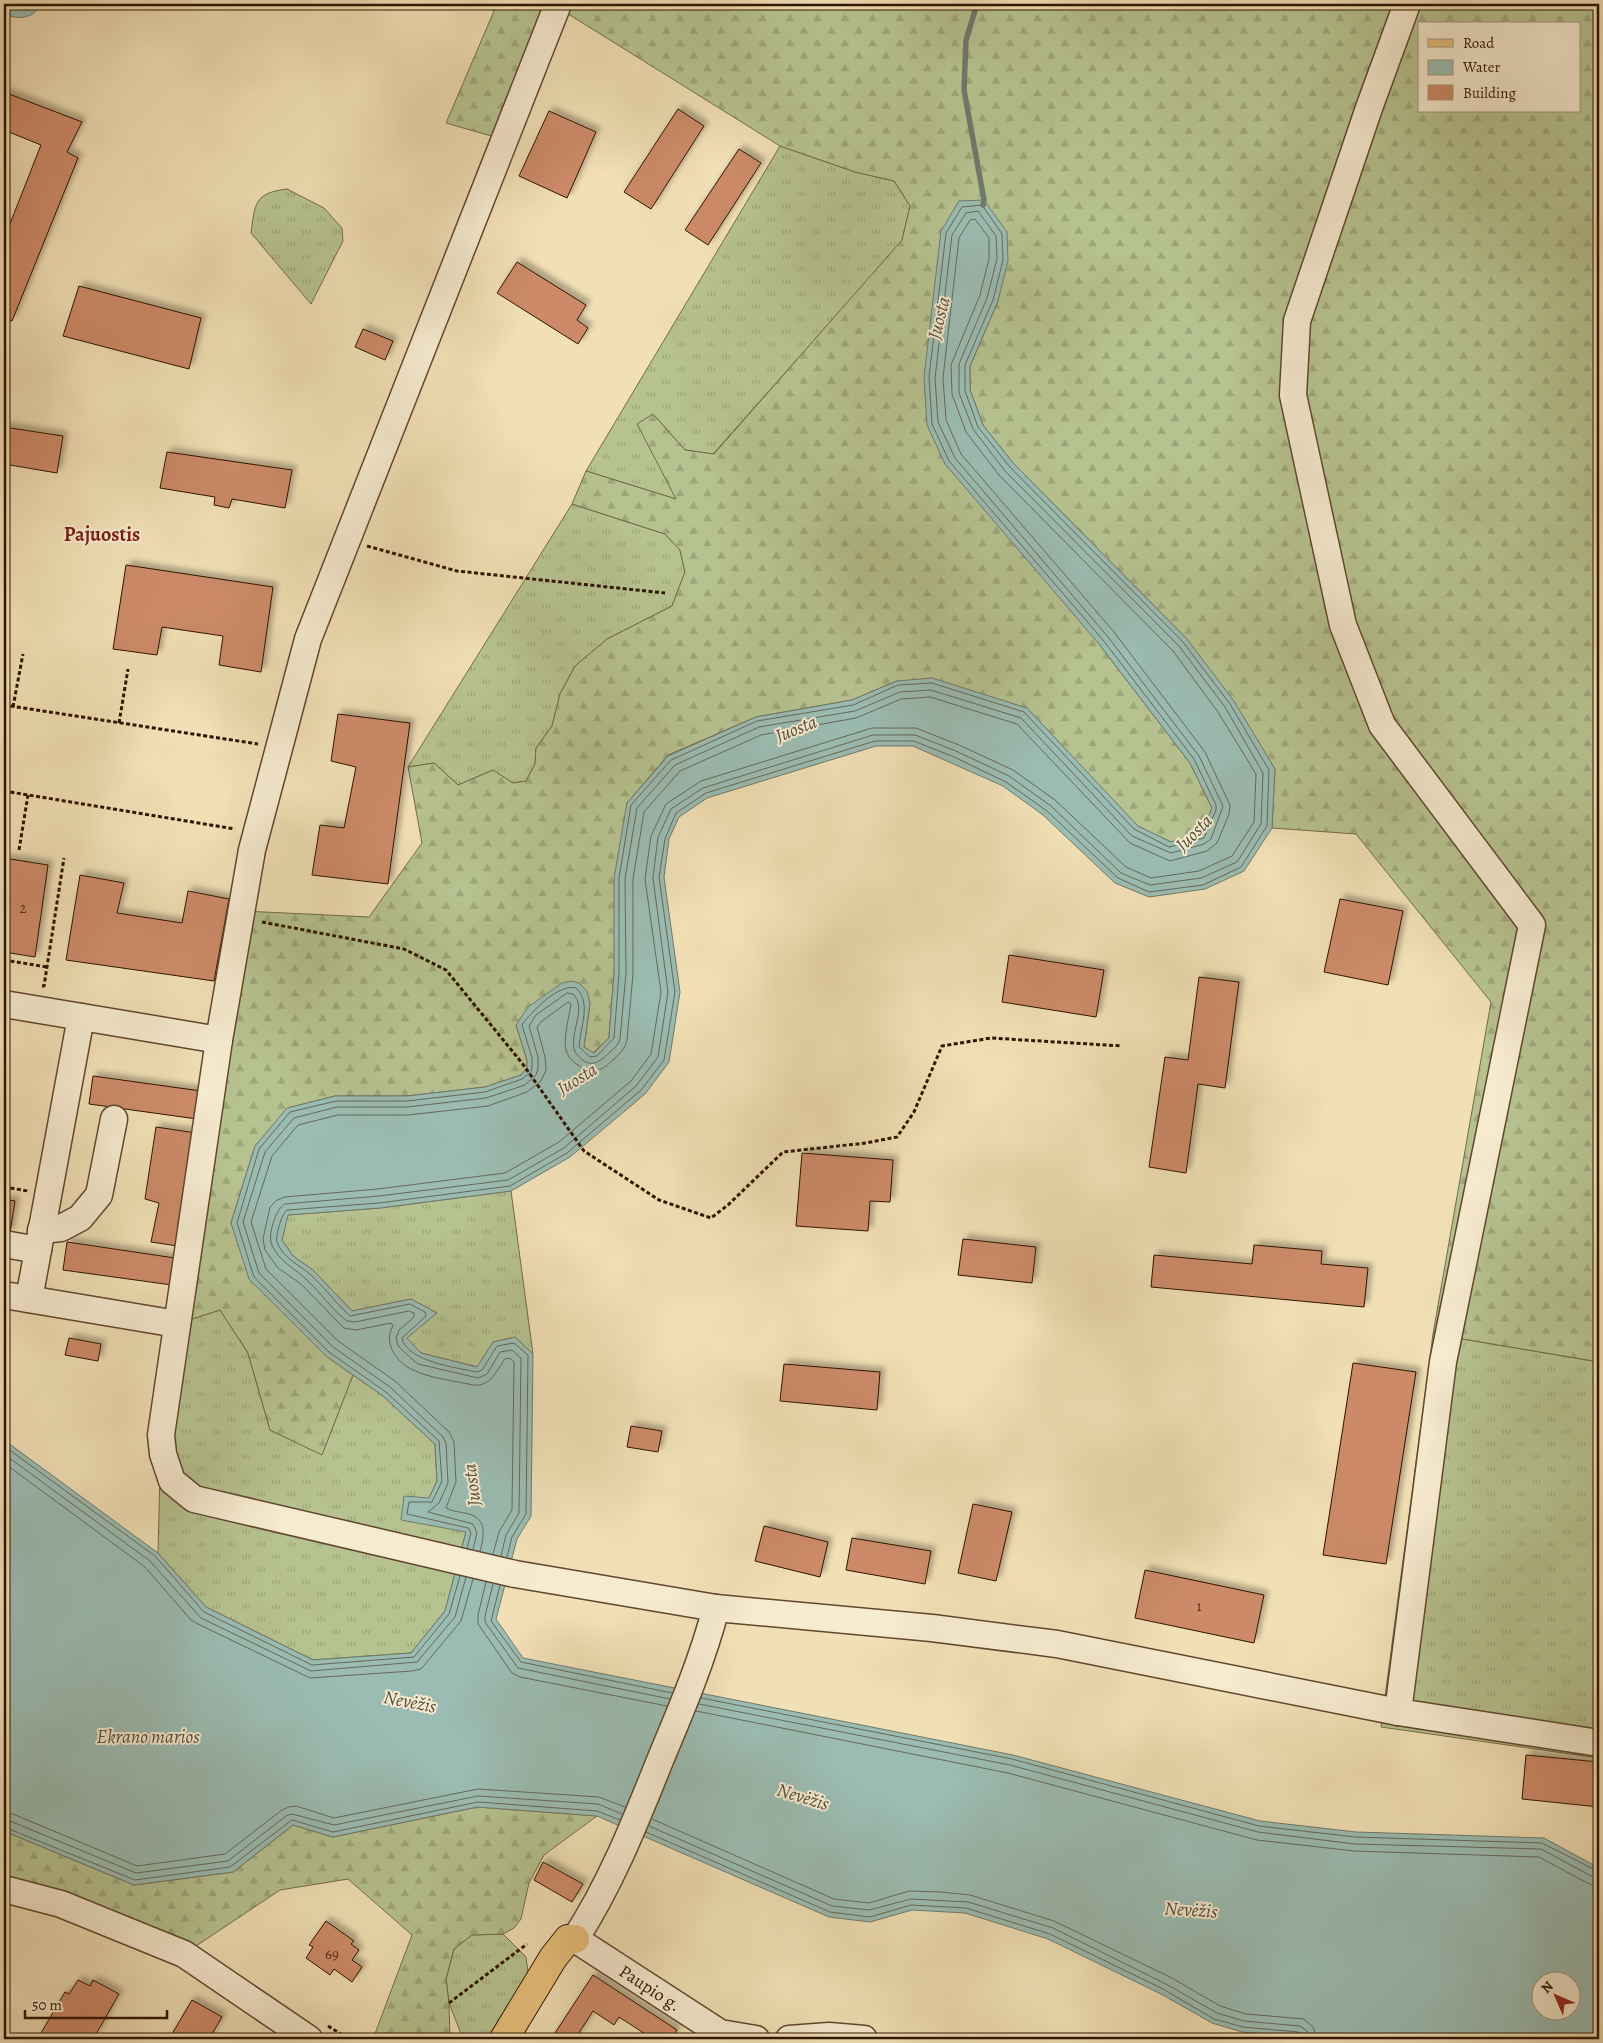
<svg xmlns="http://www.w3.org/2000/svg" width="1603" height="2043" font-family="Alegreya,serif">
  <defs>
    <pattern id="grass-tufts" width="24" height="20" patternUnits="userSpaceOnUse" patternTransform="scale(1.25)"><rect width="24" height="20" fill="#b6c290"/><path d="M3 7l-1-3M5 7V3M7 7l1-3M15 17l-1-3M17 17v-4M19 17l1-3" fill="none" stroke="#9da67a"/></pattern>
    <pattern id="forest-firs" width="22" height="20" patternUnits="userSpaceOnUse" patternTransform="scale(1.25)"><rect width="22" height="20" fill="#b6c290"/><path d="M5 1l3.5 6h-7zM16 11l3.5 6h-7z" fill="#9da67a"/></pattern>
    <filter id="shadow"><feDropShadow dx="4.5" dy="-4.5" stdDeviation="2.5" flood-color="#0004"/></filter>
  </defs>
  <rect width="100%" height="100%" fill="#f1dfb5"/>
  <filter id="stains"><feTurbulence type="fractalNoise" baseFrequency=".004" numOctaves="4"/><feColorMatrix values="0 0 0 0 .2 0 0 0 0 .09 0 0 0 0 .02 0 0 0 .5 -.17"/></filter>
  <radialGradient id="worn" r=".72"><stop offset=".6" stop-color="#630" stop-opacity="0"/><stop offset="1" stop-color="#630" stop-opacity=".3"/></radialGradient>
  <g fill="url(#grass-tufts)" stroke="#726b48">
    <polygon points="780,146 855,172 894,181 910,206 902,241 713,454 685,450 653,414 676,499 586,471"/>
    <path d="M287,189L324,208L342,228L343,241L311,304L251,233C255,204 254,193 287,189Z"/>
    <polygon points="572,504 665,534 680,550 685,572 672,606 607,639 575,666 560,694 552,726 536,748 535,764 526,781 513,783 493,770 458,785 434,763 408,767"/>
    <polygon points="511,1191 533,1354 515,1337 493,1342 478,1367 421,1353 406,1338 437,1313 411,1299 352,1311 313,1270 293,1256 282,1240 287,1215 380,1208"/>
    <polygon points="220,1310 248,1353 270,1430 322,1454 353,1375 383,1396 435,1444 437,1481 429,1498 466,1532 445,1611 411,1653 313,1660 206,1607 158,1553 161,1435 177,1324"/>
    <polygon points="1433,1334 1599,1362 1599,1758 1381,1727"/>
    <polygon points="503,1934 526,1957 530,1986 497,2039 463,2039 449,2003 446,1979 454,1949 472,1935"/>
  </g>
  <g fill="url(#forest-firs)" stroke="#726b48" fill-rule="evenodd">
    <path d="M497,4H1599V1362L1433,1334L1491,1002L1356,834L1272,828L1275,769L1187,639L1013,463L983,425L970,390V366L998,301L924,377L1099,644L1190,763L1212,808L1201,834L1171,842L1137,826L1027,708L897,681L852,700L756,717L668,755L627,803L609,1038L593,1053L584,1047L590,1003L516,1025L527,1060V1068L521,1075L485,1087L407,1096H335L288,1108L255,1146L231,1223L326,1356L353,1375L322,1455L270,1430L248,1353L220,1310L177,1324L243,911L369,917L422,843L408,767L434,763L458,785L493,770L513,783L526,781L535,764L536,748L552,726L560,694L575,666L607,639L672,606L685,572L680,550L665,534L572,504L586,471L676,499L637,424L653,414L685,450L714,454L902,240L910,206L894,181L855,172L780,146L557,7L505,140L446,123ZM1419,24H1579V111H1419Z"/>
    <polygon points="477,1807 597,1816 544,1855 529,1883 521,1919 514,1928 503,1934 472,1935 454,1949 446,1979 449,2003 450,2039 373,2039 412,1935 348,1879 280,1890 184,1954 18,1893 4,1914 4,1831 134,1885 233,1872 293,1825 333,1837"/>
  </g>
  <g fill="#9bbcb2" stroke="#70796b" fill-rule="evenodd">
    <path d="M4,4H42C32,19 20,20 4,14Z"/>
    <path d="M984,200L1007,232L1008,261L998,301L970,366V390L983,425L1013,463L1187,639L1234,701L1275,769L1272,828L1244,871L1205,889L1149,897L1115,883L1043,815L1003,786L913,746H876L707,798L679,817L669,839L664,877L680,992L669,1062L645,1094L570,1157L511,1191L380,1208L288,1215L282,1240L293,1256L313,1270L352,1311L411,1299L437,1313L407,1338L421,1353L477,1367L493,1342L515,1337L533,1354L531,1516L517,1539L496,1619L523,1658L1013,1755L1260,1821L1356,1832L1544,1838L1599,1868V2039H1307L1296,2037L1242,2032L1212,2023L1161,1994L1048,1939L965,1913L912,1910L870,1922L829,1917L597,1816L477,1807L333,1837L293,1825L233,1872L134,1885L4,1831V1440L158,1553L206,1607L313,1660L411,1653L445,1611L466,1532L401,1520L404,1496L429,1498L437,1481L435,1444L383,1396L326,1356L249,1279L231,1223L255,1146L287,1108L335,1096H407L485,1087L521,1075L527,1068V1060L516,1025L528,1007L562,983L571,981L579,983L587,991L590,1003L584,1047L594,1053L609,1038L614,973V878L627,803L668,756L756,717L852,700L897,681L932,678L1027,708L1138,826L1171,842L1201,834L1212,808L1190,763L1099,644L945,464L927,425L924,377L941,231L959,201ZM1540,1980H1570V2010H1540Z"/>
  </g>
  <g fill="none" stroke-linecap="round" stroke-linejoin="round">
    <g stroke="#656859" stroke-width="1">
      <polyline points="4,1446 155,1556 204,1612 312,1665 414,1657 449,1614 460,1576"/>
      <polyline points="4,1454 150,1561 201,1618 311,1671 417,1662 455,1617 466,1577"/>
      <polyline points="4,1463 145,1567 191,1620 198,1624 310,1678 412,1671 421,1669 461,1621 473,1579"/>
      <path d="M467,1548L471,1533L468,1528L407,1514L409,1502H432L442,1481L439,1441L386,1392L329,1352L254,1277L237,1223L259,1149L290,1112L336,1101H407L485,1092L522,1079L531,1072L532,1067V1058L522,1025C531,1012 559,983 576,988C592,1003 580,1027 579,1047L590,1057L597,1056L614,1038L619,973V878L631,805L671,760L757,721L853,705L898,685L932,683L1024,712L1134,829L1169,847L1204,838L1216,810V805L1194,759L1103,640L949,461L932,424L929,377L946,233L962,207L982,205L1002,234L1003,260L993,300L965,365V391L978,427L1009,466L1183,642L1230,704L1269,770L1267,826L1241,867L1203,885L1149,892L1118,878L1047,811L1006,782L954,757L914,741H875L706,793L676,813L665,839L659,877L675,992L664,1060L641,1090L567,1153L510,1186L379,1203L287,1210C282,1213 275,1236 277,1242C282,1257 299,1265 310,1274C324,1287 336,1303 350,1316L410,1304L425,1312L426,1316L402,1338C406,1361 457,1368 477,1372L482,1370L497,1346L514,1343L528,1355L526,1514L512,1537L507,1557"/>
      <path d="M473,1549L477,1533L473,1524L428,1512L439,1503L448,1483L446,1443L443,1437L390,1387L333,1347L259,1273L243,1222L265,1152L294,1118L337,1107H407L486,1098L525,1085L536,1075L538,1068V1057L529,1026L536,1015L567,993L573,994C588,1008 568,1034 575,1052C588,1069 597,1065 610,1052C615,1048 618,1045 620,1039L626,973L625,879L637,808L675,765L759,727L855,711L900,692L931,690L1021,718L1132,836L1171,853L1204,844L1211,839L1223,806L1199,756L1108,637L955,458L938,422L935,378L952,235L966,213L978,211L996,236L997,259L987,298L959,364V393L973,429L1005,471L1179,646L1225,707L1263,773L1261,824L1237,862L1201,878L1150,885L1121,873L1051,806L1009,776L956,751L915,735H873L703,788L671,809L658,837L653,878L668,992L658,1057L636,1086L564,1148L508,1180L379,1196L285,1204C276,1208 267,1236 272,1245C279,1262 295,1268 307,1280C321,1293 332,1310 347,1321L355,1322L409,1311L414,1313V1317L399,1330L396,1338L398,1346L413,1360L418,1364L478,1378L487,1374L500,1352L512,1350L521,1358L519,1513L506,1535L501,1556"/>
      <path d="M480,1551C485,1534 487,1517 465,1513C459,1512 451,1511 446,1508L456,1482L454,1442L449,1432L395,1381L338,1341L266,1269L251,1222L272,1156L298,1125L338,1115H408L488,1106L527,1092L541,1081L546,1070L545,1057L537,1027L542,1021L568,1002L571,1004C569,1018 563,1037 566,1050C568,1057 572,1061 578,1065C592,1076 602,1071 614,1059C620,1053 625,1049 627,1040L633,974V879L644,812L680,771L761,735L856,718L901,699L930,697L1017,724L1130,843L1170,861L1207,851L1217,843L1229,814L1230,805L1205,752L1114,632L961,454L946,420L943,378L959,238L970,220L975,219L989,238V259L980,295L951,365L952,394L966,432L999,475L1173,651L1218,712L1256,774L1254,822L1232,856L1199,871L1151,878L1126,867L1055,800L1013,770L959,745L916,728H872L701,781L666,804L651,836L645,879L661,992L651,1054L631,1081L559,1142L505,1173L378,1189L285,1197L277,1200L270,1207L263,1239L265,1250L278,1268L301,1284L344,1328L356,1330L391,1323L393,1326C383,1343 396,1362 413,1370C429,1378 455,1381 473,1385C491,1387 496,1371 505,1359L510,1358L514,1362L512,1510L499,1532L493,1554"/>
      <polyline points="486,1582 478,1615 478,1624 512,1673 520,1677 667,1706"/>
      <polyline points="493,1584 485,1616 485,1622 518,1668 670,1699"/>
      <polyline points="500,1585 491,1621 521,1662 672,1693"/>
      <polyline points="701,1698 1012,1759 1259,1826 1355,1837 1542,1843 1599,1872"/>
      <polyline points="699,1704 1010,1765 1258,1832 1355,1844 1541,1849 1593,1877 1599,1878"/>
      <polyline points="696,1711 1008,1773 1257,1840 1354,1851 1539,1857 1589,1884 1599,1886"/>
      <polyline points="4,1813 13,1814 137,1866 225,1854 282,1810 289,1807 296,1806 334,1818 478,1789 599,1797 625,1807"/>
      <polyline points="652,1819 834,1899 869,1903 909,1891 941,1892 970,1895 1054,1921 1170,1977 1220,2006 1246,2014 1304,2019 1313,2027 1317,2039"/>
      <polyline points="4,1820 10,1821 136,1873 228,1861 286,1816 292,1814 334,1825 478,1796 598,1804 622,1814"/>
      <polyline points="649,1826 832,1906 869,1910 911,1899 968,1902 1053,1928 1166,1984 1217,2013 1244,2021 1300,2026 1307,2031 1309,2039"/>
      <polyline points="4,1827 135,1880 230,1867 292,1820 333,1832 478,1802 597,1811 620,1820"/>
      <polyline points="646,1832 830,1912 870,1917 911,1905 966,1908 1050,1934 1163,1989 1214,2019 1243,2027 1298,2032 1302,2034 1303,2039"/>
    </g>
    <polyline stroke="#70796b" stroke-width="5.5" points="977,4 966,40 964,90 984,200 983,205"/>
  </g>
  <g fill="#cc8a67" stroke="#2f1400" filter="url(#shadow)">
    <polygon points="4,92 82,122 67,152 78,158 12,321 4,317 4,239 41,145 4,130"/>
    <polygon points="678,109 704,126 651,209 624,192"/>
    <polygon points="549,111 596,132 567,198 519,176"/>
    <polygon points="739,149 761,163 708,245 685,230"/>
    <polygon points="517,262 586,305 577,320 588,328 578,344 497,293"/>
    <polygon points="79,286 201,318 189,369 63,336"/>
    <polygon points="363,329 393,341 385,360 355,347"/>
    <polygon points="4,427 63,436 57,473 4,464"/>
    <polygon points="167,452 292,470 285,508 232,499 229,508 214,505 215,497 160,488"/>
    <polygon points="126,565 273,587 261,672 219,665 223,636 162,627 157,655 113,649"/>
    <polygon points="338,714 410,723 388,884 312,875 320,825 344,828 356,767 331,761"/>
    <polygon points="4,858 48,865 35,957 4,952"/>
    <polygon points="80,875 124,883 117,913 182,923 188,891 229,899 214,981 66,960"/>
    <polygon points="1340,899 1403,911 1388,985 1324,972"/>
    <polygon points="1009,955 1104,970 1096,1017 1002,1002"/>
    <polygon points="1199,977 1239,982 1225,1088 1198,1084 1186,1173 1149,1167 1165,1057 1188,1060"/>
    <polygon points="93,1076 201,1091 197,1119 89,1104"/>
    <polygon points="156,1127 196,1133 178,1246 151,1242 159,1203 145,1199"/>
    <polygon points="802,1153 893,1160 890,1202 870,1201 868,1231 796,1226"/>
    <polygon points="4,1199 15,1201 10,1233 4,1232"/>
    <polygon points="963,1239 1036,1247 1032,1283 958,1275"/>
    <polygon points="67,1242 175,1258 172,1285 63,1270"/>
    <polygon points="1254,1245 1322,1251 1321,1264 1368,1268 1364,1307 1151,1287 1154,1255 1252,1264"/>
    <polygon points="69,1338 101,1344 98,1361 65,1355"/>
    <polygon points="1353,1363 1416,1372 1386,1564 1323,1555"/>
    <polygon points="784,1364 880,1372 877,1410 780,1401"/>
    <polygon points="631,1426 662,1431 658,1452 627,1447"/>
    <polygon points="973,1504 1012,1512 996,1581 958,1573"/>
    <polygon points="764,1526 828,1542 820,1577 755,1561"/>
    <polygon points="852,1538 931,1551 925,1584 846,1570"/>
    <polygon points="1145,1570 1264,1595 1254,1643 1135,1618"/>
    <polygon points="1526,1755 1599,1762 1599,1807 1522,1799"/>
    <polygon points="543,1862 583,1884 572,1902 534,1880"/>
    <polygon points="326,1921 354,1941 351,1944 359,1950 352,1960 362,1967 352,1982 334,1969 330,1975 306,1958 313,1947 309,1945"/>
    <polygon points="593,1975 677,2030 671,2039 653,2039 619,2017 614,2025 593,2011 575,2039 551,2039"/>
    <polygon points="78,1980 90,1986 93,1980 119,1994 95,2036 91,2033 87,2039 53,2039 41,2033 65,1992 69,1994"/>
    <polygon points="192,2000 222,2017 209,2039 169,2039"/>
  </g>
  <g fill="none" stroke-linecap="round" stroke-linejoin="round">
    <g stroke="#60472d" stroke-width="29">
      <g id="minor">
        <path d="M558,4L308,639L252,850L219,1040L161,1435L163,1454L172,1481L194,1499L515,1574L716,1608C702,1661 682,1708 661,1758C636,1820 612,1882 575,1939L720,2033L756,2039"/>
        <polyline points="4,1004 219,1040"/>
        <polyline points="41,1230 61,1228 80,1218 99,1195 114,1119"/>
        <polyline points="4,1244 38,1250"/>
        <polyline points="4,1295 177,1324"/>
        <polyline points="29,1299 81,1017"/>
        <polyline points="716,1608 932,1628 1057,1644 1398,1712 1599,1743"/>
        <polyline points="1398,1712 1443,1362 1532,925 1382,725 1343,625 1293,395 1297,321 1369,108 1407,4"/>
        <polyline points="4,1889 61,1904 184,1954 309,2039"/>
        <polyline points="789,2039 829,2036 864,2039"/>
      </g>
    </g>
    <g stroke="#2f1400" stroke-width="30">
      <polyline id="major" points="504,2039 553,1958 568,1939 575,1939"/>
    </g>
    <g stroke="#2f1400" stroke-width="3" stroke-dasharray="4 2.5" stroke-linecap="butt">
      <polyline points="367,546 457,571 665,593"/>
      <polyline points="4,705 258,744"/>
      <polyline points="13,707 23,654"/>
      <polyline points="119,723 128,669"/>
      <polyline points="4,791 235,829"/>
      <polyline points="19,850 28,795"/>
      <polyline points="262,922 404,949 446,970 522,1063 584,1151 659,1200 711,1218 728,1205 783,1152 866,1143 897,1137 914,1112 942,1046 991,1038 1122,1046"/>
      <polyline points="4,960 47,967"/>
      <polyline points="42,986 44,986 64,858"/>
      <polyline points="4,1187 28,1191"/>
      <polyline points="449,2003 527,1944"/>
      <polyline points="328,2026 349,2039"/>
    </g>
    <use href="#minor" stroke="#f6eacf" stroke-width="26"/>
    <use href="#major" stroke="#e8c07a" stroke-width="28"/>
  </g>
  <g text-anchor="middle" dominant-baseline="central" stroke-width="4" stroke-linejoin="round" paint-order="stroke">
    <g font-size="15" fill="#56321a">
      <text x="23" y="908">2</text>
      <text x="1199" y="1606">1</text>
      <text x="332" y="1954">69</text>
    </g>
    <g font-size="18" fill="#2f1400" stroke="#f6eacf">
      <text transform="translate(650 1988) rotate(33)">Paupio g.</text>
    </g>
    <g font-size="19" font-style="italic" fill="#554f3e" stroke="#f6eacf">
      <text transform="translate(939 318) rotate(-76)">Juosta</text>
      <text transform="translate(796 729) rotate(-22)">Juosta</text>
      <text transform="translate(1194 833) rotate(-45)">Juosta</text>
      <text transform="translate(577 1079) rotate(-32)">Juosta</text>
      <text transform="translate(472 1485) rotate(-97)">Juosta</text>
      <text transform="translate(410 1702) rotate(11)">Nevėžis</text>
      <text x="148" y="1737">Ekrano marios</text>
      <text transform="translate(803 1797) rotate(17)">Nevėžis</text>
      <text transform="translate(1191 1910) rotate(4)">Nevėžis</text>
    </g>
    <g font-size="20" font-weight="bold" fill="#7a1f14" stroke="#f6eacf">
      <text x="102" y="534">Pajuostis</text>
    </g>
  </g>
  <rect width="1603" height="2043" fill="none" stroke="#f1dfb5" stroke-width="20"/>
  <rect x="5" y="5" width="1593" height="2033" fill="none" stroke="#2f1400" stroke-width="2.5"/>
  <rect x="10" y="10" width="1583" height="2023" fill="none" stroke="#2f1400"/>
  <rect x="1418" y="22" width="162" height="90" fill="#f6eacf" stroke="#a6947c"/>
  <rect x="1428" y="39" width="25" height="8" fill="#e8c07a" stroke="#a6947c"/>
  <text x="1463" y="48" font-size="15" fill="#2f1400">Road</text>
  <rect x="1428" y="60" width="25" height="15" fill="#9bbcb2" stroke="#a6947c"/>
  <text x="1463" y="72" font-size="15" fill="#2f1400">Water</text>
  <rect x="1428" y="85" width="25" height="15" fill="#cc8a67" stroke="#a6947c"/>
  <text x="1463" y="98" font-size="15" fill="#2f1400">Building</text>
  <g transform="translate(1556 1996) rotate(315)"><circle r="24" fill="#f6eacf" stroke="#a6947c"/>
  <path d="M0-4L9 19L0 12L-9 19Z" fill="#8f2418"/>
  <text y="-8" font-size="14" font-weight="bold" text-anchor="middle" fill="#2f1400">N</text>
  </g>
  <path d="M25 2010v8h142v-8" fill="none" stroke="#2f1400" stroke-width="2.5"/>
  <text x="32" y="2010" font-size="15" fill="#2f1400" stroke="#f6eacf" stroke-width="4" paint-order="stroke">50 m</text>
  <rect width="100%" height="100%" filter="url(#stains)"/>
  <rect width="100%" height="100%" fill="url(#worn)"/>
</svg>
